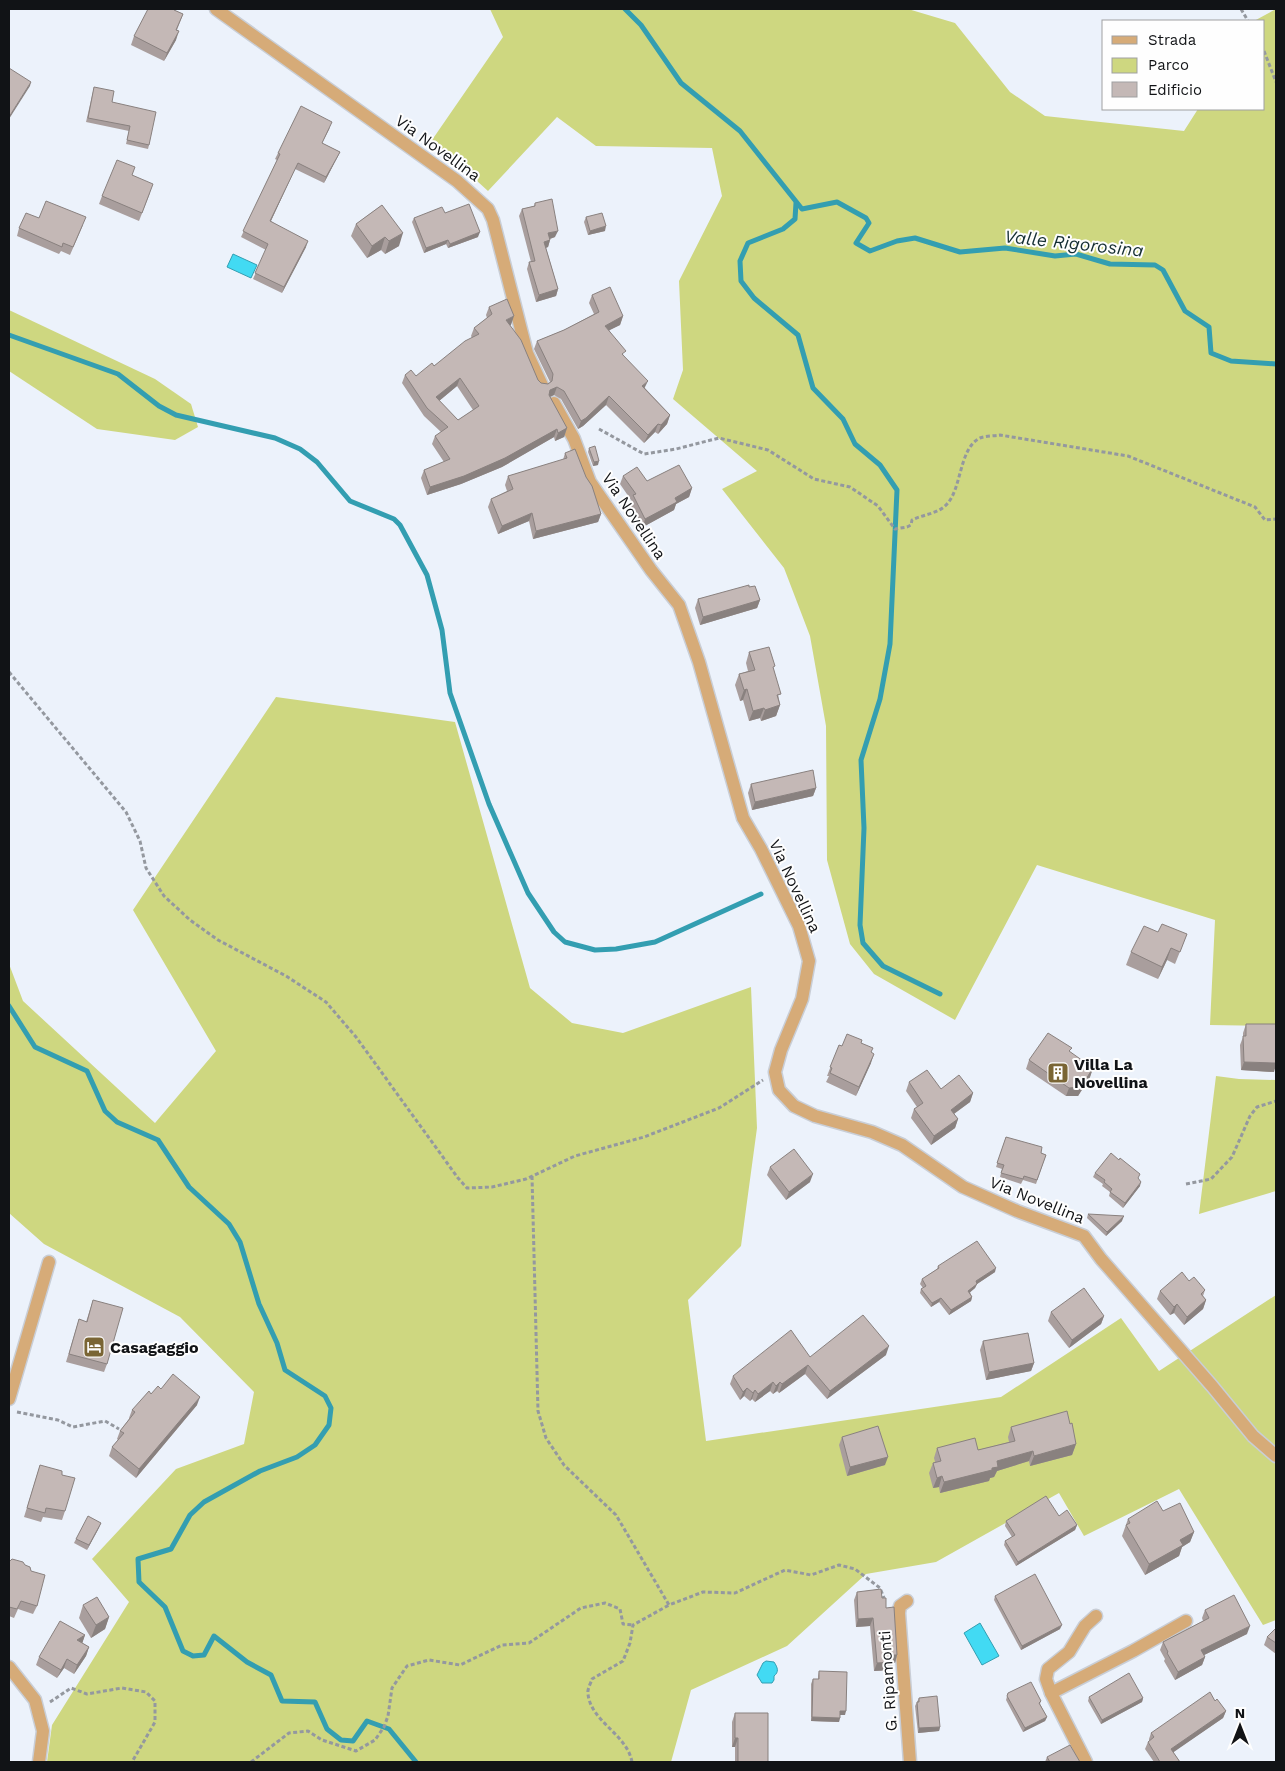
<svg xmlns="http://www.w3.org/2000/svg" width="1285" height="1771" font-family="'Work Sans',sans-serif">
  <rect width="100%" height="100%" fill="#ecf2fb"/>
  <g fill="#ced780">
    <polygon points="490,9 908,9 955,23 1010,92 1045,116 1184,131 1198,109 1264,109 1264,21 1254,21 1276,9 1276,1026 1210,1025 1215,920 1037,865 955,1020 874,974 850,944 827,860 826,726 810,636 784,568 722,489 757,471 673,399 683,370 679,281 722,196 712,148 596,146 557,117 488,191 432,140 503,37"/>
    <polygon points="9,310 155,379 191,404 198,427 175,440 97,429 9,371"/>
    <polygon points="276,697 455,722 530,988 572,1023 623,1033 751,987 757,1128 741,1246 688,1300 706,1441 1001,1397 1121,1318 1159,1371 1276,1295 1276,1620 1263,1625 1179,1489 1084,1536 1059,1493 936,1562 866,1574 787,1646 691,1690 671,1762 47,1762 52,1725 129,1602 92,1559 176,1469 244,1444 254,1392 180,1317 44,1244 9,1213 9,964 23,1001 155,1123 216,1051 133,910"/>
    <polygon points="1216,1076 1239,1079 1276,1080 1276,1191 1199,1214"/>
  </g>
  <g fill="#42daf3" stroke="#339eb1">
    <polygon points="233,254 257,265 251,278 227,267"/>
    <polygon points="980,1623 999,1656 982,1665 964,1633"/>
    <path d="M766,1661L774,1662C778,1668 779,1672 774,1676V1680L772,1683H762L757,1675L763,1663Z"/>
  </g>
  <g fill="none" stroke-linecap="round" stroke-linejoin="round">
    <g stroke="#339eb1" stroke-width="5">
      <polyline points="625,9 641,25 681,83 740,131 802,209 837,202 866,218 869,223 856,243 870,251 897,241 915,238 960,252 1005,248 1055,256 1076,254 1110,264 1155,265 1163,270 1185,311 1209,327 1211,353 1231,361 1276,364"/>
      <polyline points="796,203 795,219 783,229 748,243 740,261 741,281 754,298 798,335 813,388 843,419 855,444 880,465 897,490 890,644 880,699 861,760 864,828 860,925 863,943 883,966 940,994"/>
      <polyline points="9,335 118,374 159,406 176,415 275,438 300,449 317,462 350,501 394,519 400,525 427,575 442,630 450,693 489,804 528,893 554,932 565,942 595,950 616,949 655,942 761,894"/>
      <polyline points="9,1006 35,1047 87,1071 105,1111 117,1122 158,1140 189,1187 229,1224 240,1242 259,1304 277,1343 285,1370 325,1396 331,1408 329,1425 315,1445 297,1457 260,1471 204,1502 190,1515 171,1549 138,1559 139,1582 165,1607 183,1651 193,1656 204,1655 214,1636 247,1662 271,1675 282,1701 315,1702 327,1729 341,1740 353,1741 367,1721 389,1729 416,1762"/>
    </g>
    <g stroke="#c9ced6" stroke-width="15">
      <g id="minor">
        <polyline points="216,9 457,181 488,209 493,220 527,353 542,385"/>
        <polyline points="554,403 574,439 590,482 651,570 679,605 699,662 743,818 761,849 799,926 809,961 802,999 781,1050 775,1072 779,1090 794,1106 815,1116 872,1132 902,1145 963,1187 1017,1211 1084,1236 1101,1259 1212,1386 1253,1436 1276,1456"/>
        <polyline points="9,1399 49,1262"/>
        <polyline points="907,1601 900,1606 899,1613 910,1762"/>
        <polyline points="9,1667 35,1700 43,1731 39,1762"/>
        <polyline points="1051,1693 1046,1679 1048,1669 1069,1652 1085,1626 1096,1616"/>
        <polyline points="1086,1762 1051,1693 1133,1651 1186,1621"/>
      </g>
    </g>
    <g stroke="#94989f" stroke-width="3" stroke-dasharray="4 2.5" stroke-linecap="butt">
      <polyline points="1241,9 1248,21"/>
      <polyline points="1264,51 1276,82"/>
      <path d="M599,429L644,454L676,449L719,438L768,450L814,479L850,487L878,506L895,529L907,527L911,525L912,520C924,514 938,514 947,504C962,488 959,448 980,438C985,436 994,436 1000,435L1128,456L1255,507L1265,520L1276,519"/>
      <polyline points="9,672 126,812 140,841 146,868 164,896 190,920 218,940 286,976 326,1002 356,1037 458,1178 467,1188 492,1187 526,1179 575,1156 644,1137 719,1108 763,1080"/>
      <polyline points="532,1176 538,1411 546,1438 564,1465 616,1515 669,1605 703,1592 735,1593 785,1570 811,1575 839,1565 855,1569 880,1588 884,1598"/>
      <polyline points="1186,1184 1211,1179 1232,1157 1250,1116 1257,1107 1276,1101"/>
      <polyline points="17,1412 58,1420 73,1427 105,1421 119,1429"/>
      <polyline points="50,1702 71,1688 87,1694 122,1688 146,1692 155,1701 155,1722 132,1762"/>
      <polyline points="251,1762 289,1733 308,1731 322,1740 356,1751 375,1740 384,1727 388,1716 392,1688 407,1666 429,1660 460,1665 502,1645 529,1643 581,1608 605,1603 620,1609 623,1624 633,1625"/>
      <path d="M632,1762C627,1734 591,1722 588,1694C587,1689 591,1683 592,1679L623,1661L630,1643L633,1625L669,1605"/>
    </g>
    <use href="#minor" stroke="#d6ab78" stroke-width="12"/>
  </g>
  <g fill="#a99e9d" fill-rule="evenodd">
    <polygon points="174,10 183,14 177,30 176,40 164,61 131,45 134,36"/>
    <polygon points="94,87 149,145 148,149 126,144 129,131 86,122"/>
    <polygon points="330,128 322,143 340,152 324,183 295,169 271,221 306,247 282,293 253,279 266,250 241,237 277,160 275,159 278,153"/>
    <polygon points="132,175 150,193 139,221 99,204 102,196"/>
    <polygon points="535,203 555,237 550,239 550,240 548,247 546,248 558,289 556,296 536,302 527,269 529,262 531,262 519,216 522,209 534,206"/>
    <polygon points="382,205 399,246 385,254 381,250 367,258 351,236 356,224"/>
    <polygon points="445,213 478,237 448,248 446,244 424,253 412,222 414,218"/>
    <polygon points="586,217 605,231 588,235 584,222"/>
    <polygon points="39,218 83,225 70,255 61,251 59,254 17,236 19,228"/>
    <path d="M592,295L623,316L620,325L609,330L624,356L645,388L670,415L667,424L658,434L655,432L644,443L606,405L583,426L578,429L561,399L554,395L550,397L567,428L564,437L555,441L554,437L502,467L461,484L427,495L421,478L424,470L444,462L432,444L435,436L441,432L424,416L402,383L405,375L416,376L434,366L472,338L471,336L474,328L487,318L486,315L489,307L511,325H510L538,380L541,383L548,384L550,382L534,349L537,341L564,330L594,314L589,303ZM457,386L473,410L458,420L439,401Z"/>
    <polygon points="589,448 598,465 593,466 588,452"/>
    <polygon points="565,453 586,477 601,514 598,522 533,539 529,521 498,534 488,507 491,499 507,491 505,485 508,476 563,460"/>
    <polygon points="623,476 647,481 692,488 689,497 676,504 674,510 643,527 630,504 631,500 620,484"/>
    <polygon points="749,587 760,600 757,608 700,625 695,608 698,599"/>
    <polygon points="749,652 774,670 780,705 776,716 761,721 760,718 749,721 743,700 740,701 735,685 739,674 748,671 746,663"/>
    <polygon points="751,784 816,788 813,796 752,810 748,793"/>
    <polygon points="1158,932 1187,934 1175,964 1167,960 1158,979 1126,965 1131,952"/>
    <polygon points="1246,1024 1274,1072 1241,1070 1240,1045 1243,1037 1243,1033"/>
    <polygon points="861,1043 871,1053 871,1063 856,1096 826,1082 829,1076 827,1076 839,1045 842,1046"/>
    <polygon points="1029,1060 1093,1068 1090,1077 1078,1096 1066,1096 1026,1069"/>
    <polygon points="909,1082 941,1089 973,1093 970,1102 954,1114 958,1119 955,1128 931,1145 911,1118 914,1109 917,1107 906,1091"/>
    <polygon points="1006,1137 1046,1155 1036,1184 1023,1180 1021,1184 1000,1177 1002,1169 996,1167"/>
    <polygon points="770,1167 810,1182 786,1200 767,1175"/>
    <polygon points="1095,1173 1140,1186 1123,1208 1109,1196 1110,1192 1102,1186 1103,1184 1093,1177"/>
    <polygon points="1088,1214 1122,1221 1106,1236 1087,1218"/>
    <polygon points="938,1266 995,1272 977,1284 975,1288 970,1292 972,1297 971,1301 949,1315 939,1302 931,1307 920,1293 921,1289 923,1288 920,1284 922,1279 937,1269"/>
    <polygon points="1189,1281 1205,1290 1203,1296 1206,1300 1203,1309 1184,1325 1174,1313 1170,1315 1157,1299 1160,1291"/>
    <polygon points="93,1300 107,1364 104,1372 66,1362 79,1319 86,1322"/>
    <polygon points="1051,1312 1104,1316 1101,1324 1069,1348 1048,1321"/>
    <polygon points="983,1341 1034,1363 1031,1371 986,1380 980,1350"/>
    <polygon points="886,1355 827,1399 805,1374 779,1393 777,1391 773,1394 770,1391 755,1402 752,1399 750,1401 744,1396 740,1400 730,1384 733,1376 810,1357"/>
    <polygon points="161,1389 197,1405 136,1478 109,1456 112,1447 118,1440 117,1439 120,1431 129,1419 129,1418 132,1410 151,1394"/>
    <polygon points="1011,1427 1076,1444 1072,1455 1030,1466 1029,1461 997,1471 994,1477 990,1478 989,1481 940,1493 939,1487 933,1488 929,1473 933,1463 935,1462 934,1458 937,1448 978,1450 1009,1442 1008,1437"/>
    <polygon points="842,1437 885,1465 847,1476 839,1445"/>
    <polygon points="40,1465 65,1511 62,1520 43,1517 41,1522 24,1517"/>
    <polygon points="1163,1511 1194,1532 1190,1542 1182,1547 1179,1556 1145,1575 1122,1536 1128,1519"/>
    <polygon points="1059,1516 1077,1525 1075,1530 1016,1566 1004,1545 1005,1541 1012,1537 1005,1526 1006,1521"/>
    <polygon points="101,1523 87,1550 74,1543 76,1539"/>
    <polygon points="9,1562 37,1606 33,1614 18,1609 14,1618 9,1616"/>
    <polygon points="857,1592 882,1598 886,1608 897,1655 895,1663 893,1663 891,1670 874,1671 870,1626 856,1627 854,1600"/>
    <polygon points="995,1596 1060,1629 1021,1650 994,1600"/>
    <polygon points="83,1605 109,1617 105,1629 91,1638 79,1618"/>
    <polygon points="1205,1610 1247,1634 1204,1655 1205,1657 1202,1665 1175,1680 1164,1661 1165,1659 1160,1650 1163,1642 1203,1621 1202,1618"/>
    <polygon points="1276,1628 1276,1654 1264,1645 1267,1637"/>
    <polygon points="85,1635 82,1643 89,1647 86,1656 74,1674 64,1668 57,1678 36,1665 39,1657"/>
    <polygon points="819,1671 845,1715 840,1715 839,1722 811,1721 811,1684 813,1679 818,1679 818,1676"/>
    <polygon points="1008,1693 1041,1701 1040,1704 1047,1717 1045,1721 1023,1732 1006,1700"/>
    <polygon points="1089,1697 1143,1698 1142,1702 1101,1724 1088,1701"/>
    <polygon points="919,1698 940,1727 939,1731 918,1733 915,1706"/>
    <polygon points="1215,1701 1226,1711 1223,1718 1173,1752 1180,1762 1154,1762 1145,1749 1148,1742 1149,1741 1149,1739 1151,1733"/>
    <polygon points="735,1713 768,1762 735,1762 735,1747 732,1747 732,1722"/>
    <polygon points="1047,1757 1080,1762 1045,1762"/>
  </g>
  <g fill="#89817f">
    <polygon points="179,31 176,40 164,61 167,53"/>
    <polygon points="31,82 30,86 9,119 9,117"/>
    <polygon points="340,152 337,158 324,183 326,177"/>
    <polygon points="298,163 295,169 268,227 270,221"/>
    <polygon points="606,226 605,231 588,235 590,231"/>
    <polygon points="558,231 555,237 546,240 548,233"/>
    <polygon points="480,232 478,237 448,248 450,244"/>
    <polygon points="403,233 399,246 385,254 389,241"/>
    <polygon points="385,237 381,250 367,258 372,246"/>
    <polygon points="448,240 446,244 424,253 426,248"/>
    <polygon points="550,240 548,247 541,249 544,242"/>
    <polygon points="308,241 306,247 282,293 284,287"/>
    <polygon points="558,289 556,296 536,302 539,295"/>
    <polygon points="514,316 511,325 503,329 506,320"/>
    <polygon points="623,316 620,325 602,334 605,326"/>
    <polygon points="460,378 457,386 433,406 436,397"/>
    <polygon points="648,381 644,389 642,386"/>
    <polygon points="557,387 554,395 547,398 550,390"/>
    <polygon points="609,396 606,405 583,426 578,429 581,421"/>
    <polygon points="670,415 667,424 658,434 661,425"/>
    <polygon points="658,424 655,432 644,443 648,435"/>
    <polygon points="567,428 564,437 555,441 558,433"/>
    <polygon points="557,429 554,437 502,467 461,484 427,495 430,487"/>
    <polygon points="599,461 598,465 593,466 594,462"/>
    <polygon points="692,488 689,497 676,504 674,510 643,527 645,519 675,498"/>
    <polygon points="532,513 529,521 498,534 502,526"/>
    <polygon points="601,514 598,522 533,539 536,531"/>
    <polygon points="760,600 757,608 700,625 703,617"/>
    <polygon points="747,689 743,700 740,701 744,690"/>
    <polygon points="780,705 776,716 761,721 765,710"/>
    <polygon points="764,708 760,718 749,721 753,711"/>
    <polygon points="816,788 813,796 752,810 755,802"/>
    <polygon points="1171,948 1167,960 1158,979 1162,967"/>
    <polygon points="874,1054 871,1063 856,1096 859,1087"/>
    <polygon points="1244,1062 1276,1063 1276,1065 1274,1072 1241,1070"/>
    <polygon points="1093,1068 1090,1077 1078,1096 1066,1096 1069,1088"/>
    <polygon points="973,1093 970,1102 948,1118 951,1110"/>
    <polygon points="958,1119 955,1128 931,1145 934,1136"/>
    <polygon points="813,1174 810,1182 786,1200 789,1192"/>
    <polygon points="1141,1182 1140,1186 1123,1208 1125,1203"/>
    <polygon points="1124,1216 1122,1221 1106,1236 1107,1232"/>
    <polygon points="996,1268 995,1272 977,1284 975,1288 967,1295 968,1291 976,1281"/>
    <polygon points="972,1297 971,1301 949,1315 951,1310"/>
    <polygon points="941,1298 939,1302 931,1307 932,1303"/>
    <polygon points="1206,1300 1203,1309 1184,1325 1187,1317"/>
    <polygon points="1177,1304 1174,1313 1170,1315 1174,1307"/>
    <polygon points="1104,1316 1101,1324 1069,1348 1072,1340"/>
    <polygon points="889,1346 886,1355 827,1399 830,1391"/>
    <polygon points="1034,1363 1031,1371 986,1380 989,1372"/>
    <polygon points="808,1365 805,1374 779,1393 782,1384"/>
    <polygon points="773,1382 770,1391 755,1402 758,1394"/>
    <polygon points="780,1382 777,1391 773,1394 776,1386"/>
    <polygon points="747,1388 744,1396 740,1400 743,1392"/>
    <polygon points="755,1390 752,1399 750,1401 753,1393"/>
    <polygon points="200,1397 197,1405 136,1478 139,1469"/>
    <polygon points="1076,1444 1072,1455 1030,1466 1034,1456"/>
    <polygon points="1033,1451 1029,1461 997,1471 994,1477 990,1478 989,1481 940,1493 944,1482 992,1468 997,1461"/>
    <polygon points="888,1457 885,1465 847,1476 850,1467"/>
    <polygon points="942,1476 939,1487 933,1488 937,1478"/>
    <polygon points="101,1523 99,1528 87,1550 89,1545"/>
    <polygon points="1077,1525 1075,1530 1016,1566 1018,1562"/>
    <polygon points="1194,1532 1190,1542 1182,1547 1179,1556 1145,1575 1149,1564 1180,1540"/>
    <polygon points="109,1617 105,1629 91,1638 96,1625"/>
    <polygon points="873,1618 870,1626 856,1627 858,1619"/>
    <polygon points="1062,1625 1060,1629 1021,1650 1022,1646"/>
    <polygon points="1250,1626 1247,1634 1198,1658 1201,1650"/>
    <polygon points="85,1635 82,1644 77,1640"/>
    <polygon points="89,1647 86,1656 74,1674 77,1665"/>
    <polygon points="893,1655 897,1655 895,1663 893,1663 891,1670 874,1671 877,1663"/>
    <polygon points="1205,1657 1202,1665 1175,1680 1178,1672"/>
    <polygon points="67,1659 64,1668 57,1678 61,1670"/>
    <polygon points="1143,1698 1142,1702 1101,1724 1102,1720"/>
    <polygon points="840,1711 846,1711 845,1715 839,1715"/>
    <polygon points="1226,1711 1223,1718 1168,1756 1171,1749"/>
    <polygon points="812,1717 840,1718 839,1722 811,1721"/>
    <polygon points="1047,1717 1045,1721 1023,1732 1025,1728"/>
    <polygon points="940,1727 939,1731 918,1733 919,1728"/>
    <polygon points="735,1738 738,1738 735,1747 732,1747"/>
  </g>
  <g fill="#c4b8b6" stroke="#89817f" fill-rule="evenodd">
    <polygon points="148,9 174,9 174,10 183,14 176,30 179,31 167,53 134,36"/>
    <polygon points="9,68 31,82 9,117"/>
    <polygon points="94,87 114,91 112,102 156,112 149,145 127,140 130,126 88,118"/>
    <polygon points="301,106 332,122 322,143 340,152 326,177 298,163 270,221 308,241 284,287 255,273 268,244 243,231 280,154 278,153"/>
    <polygon points="117,160 135,167 132,175 153,184 142,213 102,196"/>
    <polygon points="552,199 558,231 548,233 550,240 544,242 558,289 539,295 529,262 535,261 522,209 535,206 535,203"/>
    <polygon points="46,201 86,217 73,247 63,243 62,247 19,228 26,213 39,218"/>
    <polygon points="469,204 480,232 450,244 448,240 426,248 414,218 442,207 445,213"/>
    <polygon points="382,205 403,233 389,241 385,237 372,246 356,224"/>
    <polygon points="602,213 606,226 590,231 586,217"/>
    <path d="M610,287L623,316L605,326L626,351L622,354L648,381L642,386L670,415L661,425L658,424L648,435L609,396L586,418L581,421L564,391L557,387L550,390L549,395L567,428L558,433L557,429L505,458L464,476L430,487L424,470L450,459L435,436L448,427L427,408L405,375L411,370L416,376L432,363L434,366L465,341L479,334L474,328L492,314L489,307L507,299L514,316L506,320L521,340L538,380L541,383L548,384L552,381L553,374L537,341L564,330L599,312L592,295ZM460,378L479,406L458,420L436,397Z"/>
    <polygon points="595,446 599,461 594,462 589,448"/>
    <polygon points="575,449 586,477 592,486 601,514 536,531 532,513 502,526 491,499 513,489 508,476 567,458 565,453"/>
    <polygon points="679,465 692,488 675,498 677,502 645,519 633,495 636,494 623,476 637,467 647,481"/>
    <polygon points="749,585 749,587 755,586 760,600 703,617 698,599"/>
    <polygon points="769,647 775,666 773,667 781,694 777,695 780,705 765,710 764,708 753,711 747,689 744,690 739,674 755,670 749,652"/>
    <polygon points="813,770 816,788 755,802 751,784"/>
    <polygon points="1162,924 1187,934 1180,952 1171,948 1162,967 1131,952 1144,926 1158,932"/>
    <polygon points="1246,1024 1276,1024 1276,1063 1244,1062 1243,1036 1246,1036"/>
    <polygon points="1048,1033 1072,1048 1069,1051 1093,1068 1081,1087 1069,1088 1029,1060"/>
    <polygon points="847,1034 862,1040 861,1043 873,1048 871,1052 874,1054 859,1087 830,1073 832,1068 830,1067 839,1045 842,1046"/>
    <polygon points="927,1070 941,1089 959,1075 973,1093 951,1110 958,1119 934,1136 914,1109 923,1103 909,1082"/>
    <polygon points="1006,1137 1042,1147 1041,1153 1046,1155 1037,1180 1024,1176 1023,1179 1001,1173 1004,1165 997,1163"/>
    <polygon points="794,1149 813,1174 789,1192 770,1167"/>
    <polygon points="1111,1153 1119,1160 1120,1158 1140,1174 1138,1178 1141,1182 1125,1203 1110,1192 1112,1189 1104,1182 1105,1180 1095,1173"/>
    <polygon points="1088,1214 1124,1216 1107,1232"/>
    <polygon points="977,1241 996,1268 976,1281 977,1284 968,1291 972,1297 951,1310 941,1298 932,1303 921,1289 926,1286 922,1279 939,1268 938,1266"/>
    <polygon points="1182,1272 1189,1281 1194,1277 1205,1290 1201,1294 1206,1300 1187,1317 1177,1304 1174,1307 1160,1291"/>
    <polygon points="1084,1288 1104,1316 1072,1340 1051,1312"/>
    <polygon points="93,1300 123,1308 107,1364 69,1354 79,1319 87,1322"/>
    <polygon points="863,1315 889,1346 830,1391 808,1365 782,1384 780,1382 776,1386 773,1382 758,1394 755,1390 753,1393 747,1388 743,1392 733,1376 791,1330 810,1357"/>
    <polygon points="1028,1333 1034,1363 989,1372 983,1341"/>
    <polygon points="173,1374 200,1397 139,1469 112,1447 124,1433 120,1431 135,1412 132,1410 149,1391 151,1394 158,1386 161,1389"/>
    <polygon points="1067,1411 1070,1424 1072,1423 1076,1444 1034,1456 1033,1451 997,1461 998,1467 992,1468 992,1470 944,1482 942,1476 937,1478 933,1463 941,1461 937,1448 975,1438 978,1450 1015,1441 1011,1427"/>
    <polygon points="878,1426 888,1457 850,1467 842,1437"/>
    <polygon points="40,1465 62,1471 62,1475 75,1478 65,1511 46,1508 45,1513 27,1508"/>
    <polygon points="1046,1496 1059,1516 1067,1510 1077,1525 1018,1562 1005,1541 1015,1535 1006,1521"/>
    <polygon points="1157,1501 1163,1511 1180,1503 1194,1532 1180,1540 1183,1545 1149,1564 1126,1525 1130,1523 1128,1519"/>
    <polygon points="88,1516 101,1523 89,1545 76,1539"/>
    <polygon points="12,1559 23,1562 25,1565 30,1567 31,1571 45,1575 37,1606 21,1601 17,1609 9,1607 9,1562"/>
    <polygon points="1035,1574 1062,1625 1022,1646 995,1596"/>
    <polygon points="881,1589 882,1598 886,1598 886,1608 894,1607 897,1655 893,1655 894,1662 877,1663 873,1618 858,1619 857,1592"/>
    <polygon points="1234,1595 1250,1626 1201,1650 1205,1657 1178,1672 1167,1653 1168,1652 1163,1642 1209,1618 1205,1610"/>
    <polygon points="97,1597 109,1617 96,1625 83,1605"/>
    <polygon points="60,1621 85,1635 77,1640 89,1647 77,1665 67,1659 61,1670 39,1657"/>
    <polygon points="1276,1628 1276,1643 1267,1637"/>
    <polygon points="819,1671 847,1672 846,1711 840,1711 840,1718 812,1717 813,1679 819,1679"/>
    <polygon points="1129,1673 1143,1698 1102,1720 1089,1697"/>
    <polygon points="1031,1682 1041,1701 1039,1703 1047,1717 1025,1728 1007,1696 1008,1693"/>
    <polygon points="1210,1692 1215,1701 1217,1699 1226,1711 1171,1749 1180,1762 1160,1762 1148,1742 1154,1737 1151,1733"/>
    <polygon points="937,1696 940,1727 919,1728 917,1702 919,1702 919,1698"/>
    <polygon points="735,1713 768,1713 768,1762 738,1762 738,1738 735,1738"/>
    <polygon points="1070,1745 1080,1762 1050,1762 1047,1757"/>
  </g>
  <defs>
    <g id="building-square" transform="scale(1.125)"><rect x="-9" y="-9" width="18" height="18" rx="4" fill="#7a6534" stroke="#fefefe"/><path d="M-4-6H4V6H1V3H-1V6H-4ZM-2.5-4.3h1.7v1.8h-1.7ZM.8-4.3h1.7v1.8H.8ZM-2.5-1h1.7V.8h-1.7ZM.8-1h1.7V.8H.8Z" fill="#fff"/></g>
    <g id="hotel-square" transform="scale(1.125)"><rect x="-9" y="-9" width="18" height="18" rx="4" fill="#7a6534" stroke="#fefefe"/><path d="M-6-4.5h1.5V1H6V5H4.5V3h-9V5H-6ZM-4 0a1.8 1.8 0 1 1 3.6 0ZM.5 0V-2.5h3Q6-2.5 6 0Z" fill="#fff"/></g>
  </defs>
  <g fill-rule="evenodd">
    <use href="#building-square" x="1058" y="1073"/>
    <use href="#hotel-square" x="94" y="1347"/>
  </g>
  <g text-anchor="middle" dominant-baseline="central" stroke-width="4" stroke-linejoin="round" paint-order="stroke">
    <g font-size="16" fill="#111316" stroke="#fefefe">
      <text transform="translate(438 148) rotate(36)">Via Novellina</text>
      <text transform="translate(634 516) rotate(56)">Via Novellina</text>
      <text transform="translate(795 886) rotate(65)">Via Novellina</text>
      <text transform="translate(1037 1200) rotate(22)">Via Novellina</text>
      <text transform="translate(888 1681) rotate(-94)">G. Ripamonti</text>
    </g>
    <g font-size="16" font-weight="bold" fill="#111316" stroke="#fefefe" text-anchor="start">
      <text x="1074" y="1064">Villa La<tspan x="1074" dy="18">Novellina</tspan></text>
      <text x="110" y="1347">Casagaggio</text>
    </g>
    <g font-size="18" font-style="italic" fill="#152e33" stroke="#fefefe">
      <text transform="translate(1074 243) rotate(6)">Valle Rigorosina</text>
    </g>
  </g>
  <rect width="1285" height="1771" fill="none" stroke="#111316" stroke-width="20"/>
  <rect x="1102" y="20" width="162" height="90" fill="#fefefe" stroke="#9fa0a1"/>
  <rect x="1112" y="36" width="25" height="8" fill="#d6ab78" stroke="#9fa0a1"/>
  <text x="1148" y="45" font-size="15" fill="#111316">Strada</text>
  <rect x="1112" y="58" width="25" height="15" fill="#ced780" stroke="#9fa0a1"/>
  <text x="1148" y="70" font-size="15" fill="#111316">Parco</text>
  <rect x="1112" y="82" width="25" height="15" fill="#c4b8b6" stroke="#9fa0a1"/>
  <text x="1148" y="95" font-size="15" fill="#111316">Edificio</text>
  <g transform="translate(1240 1726)" stroke="#fefefe" stroke-width="4" paint-order="stroke">
  <path d="M0-4L9 19L0 12L-9 19Z" fill="#111316"/>
  <text y="-8" font-size="14" font-weight="bold" text-anchor="middle" fill="#111316">N</text>
  </g>
</svg>
